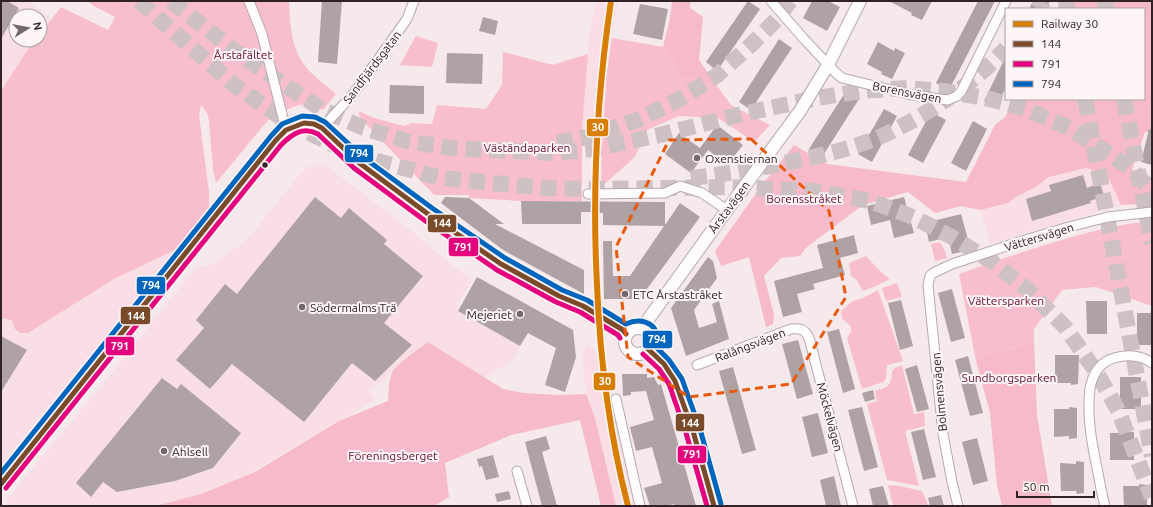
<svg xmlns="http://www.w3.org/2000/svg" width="1153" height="507" font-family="Ubuntu,sans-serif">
  <rect width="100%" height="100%" fill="#f5e9ec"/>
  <g fill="#f9dfe5">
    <polygon points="1,1 28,1 51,19 40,34 40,16 16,16 16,40 35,40 26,52 1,91"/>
    <polygon points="596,1 618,1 607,66 602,145 582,145 582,129 589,36"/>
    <polygon points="323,163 405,226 472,281 456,308 458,311 520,346 514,359 484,378 428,342 400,364 381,382 369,389 375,400 249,474 201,494 159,505 147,506 4,506 16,488 102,385 196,267 211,265 245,242 305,168"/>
    <polygon points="1086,168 1102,173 1110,181 1121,205 990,244 980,210 1008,203 1014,198 1037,186 1048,177"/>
    <polygon points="181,247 1,470 1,318 11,320 13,323 114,279"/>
    <polygon points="589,344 608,368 616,422 633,506 616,506 595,418 586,394 582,352"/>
  </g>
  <g fill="#f9bece">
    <path d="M87,1H121L123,3L125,1H289C290,23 291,49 306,67C314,77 326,85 336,94L323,110L310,104L299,105L274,114L263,126L216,183L213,170L209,120L207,113L201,105L199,115L209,192V207L181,247L114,279L28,333H20L14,328L13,323L11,320L1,318V91L26,52L35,40H40V34L61,7L108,30L115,17L94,6Z"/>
    <polygon points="416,36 438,43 432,67 400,65"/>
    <polygon points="612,38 663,47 671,57 680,76 717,86 731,105 770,125 754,142 718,118 679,116 647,130 635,157 601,187 602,145 607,72"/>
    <polygon points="503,52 553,65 565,61 588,54 582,129 582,201 521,201 469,198 469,195 434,195 363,121 359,115 359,111 374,118 404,126 412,123 432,124 437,105 486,109 502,85"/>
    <path d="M1152,221V306L1096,287L1062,290L1034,329V341L1014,349L987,354L976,361L959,274C989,263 1020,253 1051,243C1085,233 1117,224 1152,221Z"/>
    <polygon points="940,242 945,251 947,258 935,261 931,244"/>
    <polygon points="866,256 880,271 890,279 876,286 863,291 857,280 851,276 849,263"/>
    <polygon points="897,283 902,297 886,301 882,288"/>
    <path d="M878,290L903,361L887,365L886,379L883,382L862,389L847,338C855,329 851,325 842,319L841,314L842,310L853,301L863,298Z"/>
    <path d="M902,365L914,414L924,412L925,426L905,431L919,486L887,480L867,404L877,401L875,391C889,387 891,386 892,371L895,368Z"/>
    <path d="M888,485L899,486L922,491C924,497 927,500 928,506H893Z"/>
  </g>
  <g fill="#f7bacb">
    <polygon points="672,1 690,1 690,8 703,17 699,60 717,86 680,76 671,57 663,47 670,18"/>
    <polygon points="1065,1 1152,1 1152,132 1145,132 1132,170 1152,178 1152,203 1121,205 1110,181 1102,173 1086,168 1049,177 1037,186 1014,198 1008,203 980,210 961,206 935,213 908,192 863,205 807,247 800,256 781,258 764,276 774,314 773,324 766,327 749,257 721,266 715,251 762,185 794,145 827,164 966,182 995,125 1005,117 1015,99 1144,99 1144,9 1060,9"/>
    <polygon points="1034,341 1037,415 1052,506 1002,506 997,486 990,413 976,361 987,354 1014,349"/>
    <path d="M428,342L503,389L523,393L559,395L586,394L595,418L616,506H601L580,420L511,435L445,463L449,497L434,506H146L159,505L201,494L255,472L339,421L388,401C389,392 388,382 392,373C395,365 420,348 428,342Z"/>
  </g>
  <g fill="#aea2a5">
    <polygon points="1,1 7,1 19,8 1,39"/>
    <polygon points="322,1 342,1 337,64 318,62"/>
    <polygon points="748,1 760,9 717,71 706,62"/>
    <polygon points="812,1 828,1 840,7 827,31 803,18"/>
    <polygon points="889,1 932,1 922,20 911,15 912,13"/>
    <polygon points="978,1 995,1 949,90 936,83"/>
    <polygon points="1033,1 1050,1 1046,9 1029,9"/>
    <polygon points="640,4 668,9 662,40 633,34"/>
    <polygon points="483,17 498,21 495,35 479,31"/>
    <polygon points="779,39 792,48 751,110 739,102"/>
    <polygon points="878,42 894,51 895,48 905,53 892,79 881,74 882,72 867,64"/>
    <polygon points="447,53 483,54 482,84 446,83"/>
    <polygon points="1006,56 1006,87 996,107 984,101"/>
    <polygon points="390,85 424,86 424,114 389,113"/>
    <polygon points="846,91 859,99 822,157 809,149"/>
    <polygon points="884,109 897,116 872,162 858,154"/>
    <polygon points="931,112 946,120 923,163 908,155"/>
    <polygon points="973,121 987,129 966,171 951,163"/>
    <polygon points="717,125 743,145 727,165 708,150 691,173 665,154 679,133 700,148"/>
    <polygon points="1149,129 1152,130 1152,165 1141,162"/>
    <polygon points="1083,175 1087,188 1100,183 1104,196 1090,201 1091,203 1032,221 1026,199 1051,191 1049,185"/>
    <polygon points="315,197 341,218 349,208 387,240 384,244 423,276 384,323 412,345 375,381 352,363 304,422 232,364 210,389 176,360 204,328 196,320 225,284 237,294"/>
    <polygon points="445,197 469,198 504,224 495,224 584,270 584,294 503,250 441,203"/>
    <polygon points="904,197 914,233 894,238 890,220 871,225 867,206"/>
    <polygon points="521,201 665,202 665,225 680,203 700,217 641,297 633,294 633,299 604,299 603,241 612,241 613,276 630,276 664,226 603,225 603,213 598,213 598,212 581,212 581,224 522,224"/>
    <polygon points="961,214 971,250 952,254 948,237 929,242 925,223"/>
    <polygon points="854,235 858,253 840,258 845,275 813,284 815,289 797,294 802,312 783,317 774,281 823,268 817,245"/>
    <polygon points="708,257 713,261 717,278 694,310 699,328 717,322 712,304 719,301 729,339 686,356 671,308"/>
    <polygon points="477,277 573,330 576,357 565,392 545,385 556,348 528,333 520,346 458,311"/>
    <polygon points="952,289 965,338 951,342 938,293"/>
    <polygon points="901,300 913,346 900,350 888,303"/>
    <polygon points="1086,301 1107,301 1107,334 1087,334"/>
    <rect x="1137" y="313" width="15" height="32"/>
    <polygon points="839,329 855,389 843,393 827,332"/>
    <polygon points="1,336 27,350 1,392"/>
    <polygon points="798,340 813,394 797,399 782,344"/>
    <polygon points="1055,355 1079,355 1078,384 1071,385 1071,383 1055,383"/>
    <polygon points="968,356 983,413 970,416 955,360"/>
    <polygon points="917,365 929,409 917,412 905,369"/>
    <polygon points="733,367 756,450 742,454 719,371"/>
    <polygon points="622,374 647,374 647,378 654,377 658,385 661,384 696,506 675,506 674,504 666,506 650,506 644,488 662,483 652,447 636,451 630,427 654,420 646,391 631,392 631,395 623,396"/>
    <rect x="1120" y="377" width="21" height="32"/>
    <polygon points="162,378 177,389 181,384 241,433 213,468 175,481 117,492 103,482 91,497 76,483"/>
    <polygon points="873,390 875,399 865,402 862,393"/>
    <polygon points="862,407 878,467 864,471 848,410"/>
    <polygon points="1069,407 1077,408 1077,438 1069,439 1069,436 1054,437 1054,409 1069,409"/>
    <polygon points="818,413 828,453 812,457 802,417"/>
    <polygon points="924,429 936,477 923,480 911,432"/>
    <polygon points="1126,431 1134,432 1134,460 1110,460 1110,433 1126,433"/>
    <polygon points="546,436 550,449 542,452 557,506 542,506 525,442"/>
    <polygon points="977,438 988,481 973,485 962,442"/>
    <polygon points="493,455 499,477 486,480 482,466 479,467 477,459"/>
    <polygon points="1076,461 1084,462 1084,493 1077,494 1076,491 1061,491 1060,463 1076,464"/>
    <polygon points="834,476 837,489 841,506 826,506 820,480"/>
    <polygon points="1139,484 1147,485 1147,506 1124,506 1123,486 1139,486"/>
    <polygon points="883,486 889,506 873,506 869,489"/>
    <polygon points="509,491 511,499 497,502 495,494"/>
    <polygon points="941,495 944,506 930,506 928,498"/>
  </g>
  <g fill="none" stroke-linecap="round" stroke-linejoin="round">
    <g stroke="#cec1c4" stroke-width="16" stroke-dasharray="16 8" stroke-linecap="butt">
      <polyline points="139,1 234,85 286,121 338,147 377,161 441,178 545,188 596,189 730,187 813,191 870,201 913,217 950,236 991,261 1025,287 1065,327 1097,373 1118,410 1152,497"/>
      <polyline points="171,1 243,57 323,110 364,128 406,141 451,148 554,153 593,149 660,135 742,114 817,98 861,91 907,88 943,91 986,98 1025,109 1069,128 1102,149 1126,165 1152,190"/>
      <polyline points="1066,1 1067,9"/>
      <polyline points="1105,1 1106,9"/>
      <polyline points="1038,9 1044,1"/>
      <polyline points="1085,99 1152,456"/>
      <polyline points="1124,99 1152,243"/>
      <polyline points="557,143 592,136 637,120 678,100 716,76 752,44 778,18 790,1"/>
      <path d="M691,178C727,174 763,168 799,160C825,155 852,148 877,138C922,119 974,84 1006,48"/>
    </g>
    <g stroke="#b7aaae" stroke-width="11">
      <g id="street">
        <polyline points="249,1 262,34 286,130"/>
        <polyline points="771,1 804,39 835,72 842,78 908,94 939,99 948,100 957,96 962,90 1006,1"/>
        <polyline points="322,128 354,93 407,19 414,1"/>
        <polyline points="588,194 665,193 680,186 702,193 727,210"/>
        <path d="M697,365L791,329C800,328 805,329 809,338L853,506"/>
        <polyline points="616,399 640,506"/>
        <polyline points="517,471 527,506"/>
        <polyline points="958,506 952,482 943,434 928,285 930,276 933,273 952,264 1022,241 1065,228 1108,217 1152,212"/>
        <path d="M1105,506C1102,495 1100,484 1098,473C1093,449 1088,424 1089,399C1090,395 1089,389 1091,384C1094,372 1101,362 1114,358C1126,354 1141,355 1152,363"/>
      </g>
    </g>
    <g stroke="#b7aaae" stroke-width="14">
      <g id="secondary">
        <circle cx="638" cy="341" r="13"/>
        <polyline points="641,328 647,321 727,210 800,111 828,65 860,1"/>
        <polyline points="648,349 664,364 675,381 693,431 714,506"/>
        <polyline points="1,484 276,140 286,130 304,123 314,124 322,128 358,162 428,214 457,234 501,264 559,296 583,306 623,330 626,334"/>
      </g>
    </g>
    <use href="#street" stroke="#fefcfc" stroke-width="9"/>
    <use href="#secondary" stroke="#fefcfc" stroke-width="12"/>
    <g stroke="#fdf5f6" stroke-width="8">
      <g id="bus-1">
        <polyline points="648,349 664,364 675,381 693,431 714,506"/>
        <polyline points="1,484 276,140 286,130 304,123 314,124 322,128 358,162 428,214 501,264 559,296 583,306 623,330 626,334"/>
      </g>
    </g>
    <g stroke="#fdf5f6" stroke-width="8">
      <g id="bus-2">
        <polyline points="643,354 659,369 669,384 686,433 707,506"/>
        <path d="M6,488L281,145C292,134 303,126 318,134L354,168L424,220L497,270L556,302L580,312L618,335L620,338"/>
      </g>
    </g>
    <g stroke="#fdf5f6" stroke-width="8">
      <path id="bus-3" d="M1,473L271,136L282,124L302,116L315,117L325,122L363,157L432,208L505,258L562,290L587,300L626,324C644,315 663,327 656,347L669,360L682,379L700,429L721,504"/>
    </g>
    <use href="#bus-1" stroke="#7a4b2a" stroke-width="5"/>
    <use href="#bus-2" stroke="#e5007d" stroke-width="5"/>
    <use href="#bus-3" stroke="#0065bd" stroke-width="5"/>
    <g stroke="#fdf5f6" stroke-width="9">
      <path id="rail-1" d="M611,1C597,95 592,190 597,285C600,360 609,433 628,506"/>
    </g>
    <use href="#rail-1" stroke="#d77d00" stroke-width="6"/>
  </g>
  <path fill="none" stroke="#e8590c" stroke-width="3" stroke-dasharray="8 5" stroke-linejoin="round" d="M751,139L829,211L846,297L791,384L689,397L628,357L616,247L669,140Z"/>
  <g fill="#75686b" stroke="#fdf5f6" stroke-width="1.5">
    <circle cx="697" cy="158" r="4"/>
    <circle cx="625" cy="294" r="4"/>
    <circle cx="302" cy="307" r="4"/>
    <circle cx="520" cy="314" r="4"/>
    <circle cx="164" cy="451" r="4"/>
  </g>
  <circle fill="#302225" stroke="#fdf5f6" stroke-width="1.5" cx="265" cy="165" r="3.5"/>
  <g text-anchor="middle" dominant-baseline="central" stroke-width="4" stroke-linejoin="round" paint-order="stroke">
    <g font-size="12" fill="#660c32" stroke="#fdf5f6">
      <text x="243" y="54">Årstafältet</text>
      <text x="527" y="147">Väständaparken</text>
      <text x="804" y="198">Borensstråket</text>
      <text x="1006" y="300">Vättersparken</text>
      <text x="1009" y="377">Sundborgsparken</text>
      <text x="393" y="455">Föreningsberget</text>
    </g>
    <g font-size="12" fill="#302225" stroke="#fdf5f6">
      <text transform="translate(372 67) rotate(-53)">Sandfjärdsgatan</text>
      <text transform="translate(907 92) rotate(11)">Borensvägen</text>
      <text transform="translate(729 207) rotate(-54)">Årstavägen</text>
      <text transform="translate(1039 237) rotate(-17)">Vättersvägen</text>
      <text transform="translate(750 345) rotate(-21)">Ralångsvägen</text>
      <text transform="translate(939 392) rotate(-95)">Bolmensvägen</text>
      <text transform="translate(830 417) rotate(75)">Möckelvägen</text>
    </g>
    <g font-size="12" fill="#302225" stroke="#fdf5f6" text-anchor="start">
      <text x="705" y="158">Oxenstiernan</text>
      <text x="633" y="294">ETC Årstastråket</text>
      <text x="310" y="307">Södermalms Trä</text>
      <text x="512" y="314" text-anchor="end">Mejeriet</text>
      <text x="172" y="451">Ahlsell</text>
    </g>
  </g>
  <g stroke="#fdf5f6" stroke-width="1.5">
    <rect x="586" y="118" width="23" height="19" rx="4" fill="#d77d00"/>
    <rect x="344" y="144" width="30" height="19" rx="4" fill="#0065bd"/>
    <rect x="427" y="214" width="30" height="19" rx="4" fill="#7a4b2a"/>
    <rect x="448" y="237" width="31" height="20" rx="4" fill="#e5007d"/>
    <rect x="136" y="276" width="30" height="19" rx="4" fill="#0065bd"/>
    <rect x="120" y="306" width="31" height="19" rx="4" fill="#7a4b2a"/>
    <rect x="642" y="330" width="31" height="19" rx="4" fill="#0065bd"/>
    <rect x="105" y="336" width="30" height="20" rx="4" fill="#e5007d"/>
    <rect x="593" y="372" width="23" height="19" rx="4" fill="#d77d00"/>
    <rect x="675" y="413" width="30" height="19" rx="4" fill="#7a4b2a"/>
    <rect x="677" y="445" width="30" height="19" rx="4" fill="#e5007d"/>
  </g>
  <g font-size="11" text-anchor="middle" font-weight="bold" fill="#fff">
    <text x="598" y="131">30</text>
    <text x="359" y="157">794</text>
    <text x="442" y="227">144</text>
    <text x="463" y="251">791</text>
    <text x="151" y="289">794</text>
    <text x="136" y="320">144</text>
    <text x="657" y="343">794</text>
    <text x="120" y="350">791</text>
    <text x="605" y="385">30</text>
    <text x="690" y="427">144</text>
    <text x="692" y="458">791</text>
  </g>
  <rect width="1153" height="507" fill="none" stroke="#302225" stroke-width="4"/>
  <rect x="1005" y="8" width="140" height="92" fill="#fdf5f6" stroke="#aba1a2"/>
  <rect x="1013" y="21" width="20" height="6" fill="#d77d00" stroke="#aba1a2"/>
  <text x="1041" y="28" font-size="12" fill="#302225">Railway 30</text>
  <rect x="1013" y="41" width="20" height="6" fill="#7a4b2a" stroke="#aba1a2"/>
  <text x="1041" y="48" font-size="12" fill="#302225">144</text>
  <rect x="1013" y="61" width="20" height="6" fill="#e5007d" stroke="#aba1a2"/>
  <text x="1041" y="68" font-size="12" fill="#302225">791</text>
  <rect x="1013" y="81" width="20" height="6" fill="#0065bd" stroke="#aba1a2"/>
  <text x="1041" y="88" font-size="12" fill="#302225">794</text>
  <g transform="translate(28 28) rotate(79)"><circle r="19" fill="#fdf5f6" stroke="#aba1a2"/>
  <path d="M0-3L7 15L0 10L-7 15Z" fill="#75686b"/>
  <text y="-6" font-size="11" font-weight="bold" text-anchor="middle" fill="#302225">N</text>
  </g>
  <path d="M1017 491v6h77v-6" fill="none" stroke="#302225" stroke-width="2"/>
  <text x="1023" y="491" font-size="12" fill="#302225" stroke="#fdf5f6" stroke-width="3" paint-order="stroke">50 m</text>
</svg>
